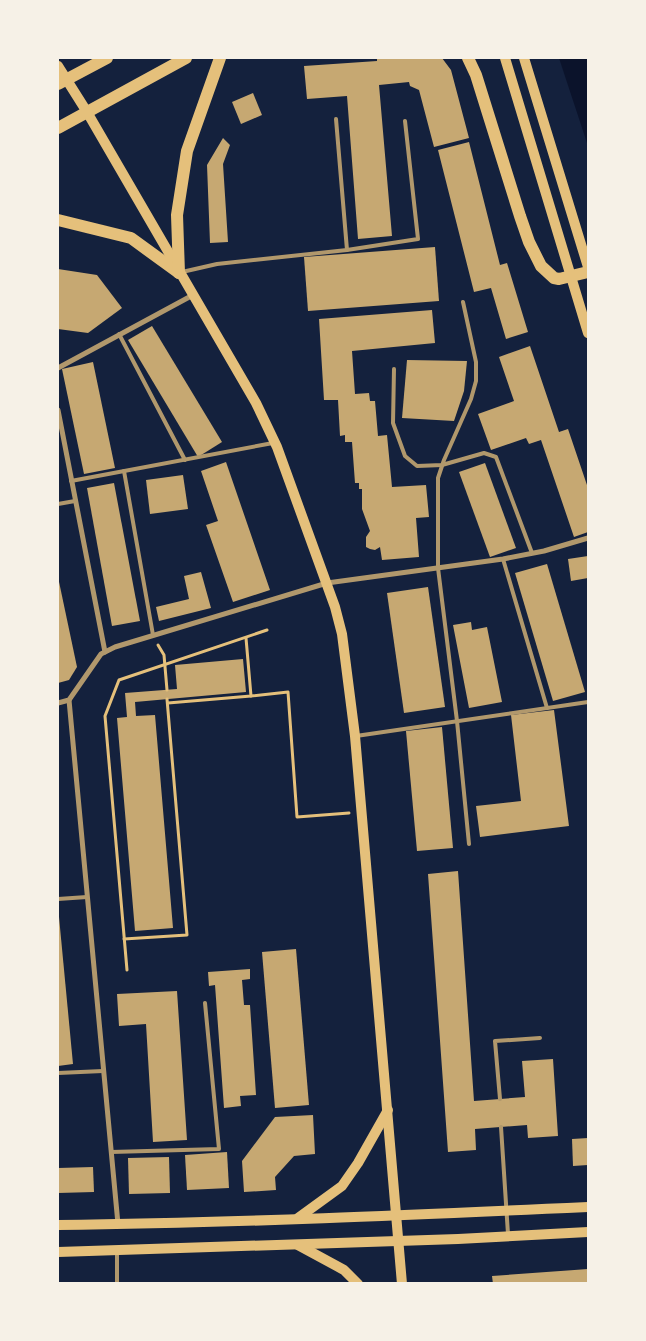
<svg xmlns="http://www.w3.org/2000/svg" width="646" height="1341" font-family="'Sofia Sans Condensed',sans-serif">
  <rect width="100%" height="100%" fill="#14213d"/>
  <polygon fill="#0b132b" points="559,58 588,58 588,146"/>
  <g fill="#c6a872">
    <polygon points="377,58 442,58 451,70 469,138 434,147 419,90 410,86 409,82 379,85 392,236 358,239 347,96 307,99 304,66 377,61"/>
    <polygon points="253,93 262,115 241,124 232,102"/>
    <polygon points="223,138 230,145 223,164 228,242 210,243 207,165"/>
    <polygon points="469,142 500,265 507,263 528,332 506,339 491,288 474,292 438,150"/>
    <polygon points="435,247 439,301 308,311 304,257"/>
    <polygon points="58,269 97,275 122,308 88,333 58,329"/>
    <polygon points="432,310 435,343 352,351 355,394 369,393 370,401 375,401 378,436 387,435 392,487 426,485 429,517 416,518 419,557 382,560 380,547 375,550 370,549 366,547 366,537 370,531 362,509 362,489 359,489 359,483 355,483 352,442 345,442 345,435 340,436 338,400 324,400 319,319"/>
    <polygon points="152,326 222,442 198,457 128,340"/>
    <polygon points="530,346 559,432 568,429 588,488 588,532 574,537 541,440 529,444 526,438 491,450 478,414 514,401 499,357"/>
    <polygon points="407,360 467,361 464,391 454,421 402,418"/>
    <polygon points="93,362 115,468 84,474 62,369"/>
    <polygon points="226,462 270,590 233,602 206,525 218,521 201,471"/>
    <polygon points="485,463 516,548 490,557 459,472"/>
    <polygon points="183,475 188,509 150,514 146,480"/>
    <polygon points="114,483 140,621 112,626 87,488"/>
    <polygon points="588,556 588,578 571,581 568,559"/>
    <polygon points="547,564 585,692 553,701 515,573"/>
    <polygon points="201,572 211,608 159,621 156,607 189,599 184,576"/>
    <polygon points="58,577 77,667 69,680 58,683"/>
    <polygon points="428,587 445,707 404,713 387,593"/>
    <polygon points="471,622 472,630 487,627 502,702 469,708 453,625"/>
    <polygon points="243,659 246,692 135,702 136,716 155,715 173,928 135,931 117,718 127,717 125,693 177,689 175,665"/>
    <polygon points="554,710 569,826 480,837 476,806 521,801 511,715"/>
    <polygon points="442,727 453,848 417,851 406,731"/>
    <polygon points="458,871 474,1101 525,1097 522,1061 553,1059 558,1136 528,1138 527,1125 475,1129 476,1150 448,1152 428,874"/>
    <polygon points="58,917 59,917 73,1064 58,1066"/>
    <polygon points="296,949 309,1105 275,1108 262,952"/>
    <polygon points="250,969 250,979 242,980 244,1005 250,1005 256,1095 240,1096 241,1106 224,1108 215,985 209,986 208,972"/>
    <polygon points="177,991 187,1140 153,1142 146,1024 119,1026 117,994"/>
    <polygon points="313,1115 315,1154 294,1156 275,1177 276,1190 244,1192 242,1161 275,1117"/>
    <polygon points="588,1138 588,1165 573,1166 572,1139"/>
    <polygon points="227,1152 229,1188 187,1190 185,1155"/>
    <polygon points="169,1157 170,1193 129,1194 128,1158"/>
    <polygon points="93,1167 94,1192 58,1193 58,1168"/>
    <polygon points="588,1269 588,1284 493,1284 492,1276"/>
  </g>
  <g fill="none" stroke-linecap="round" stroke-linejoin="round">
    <g stroke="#e5c07b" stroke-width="3">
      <polyline points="158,645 164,655 167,690"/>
      <polyline points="251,696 288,692 297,817 349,813"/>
      <polyline points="168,703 251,696 246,638"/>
      <polyline points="124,939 187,935 167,699"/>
      <polyline points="127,970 105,716 119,680 267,630"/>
    </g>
    <g stroke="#b1986c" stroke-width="4">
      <polyline points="336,119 347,250"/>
      <polyline points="182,272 217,264 347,250 418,239 405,121"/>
      <polyline points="463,302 476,362 476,381 471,399 444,460 438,478 438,568 457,721 469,844"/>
      <polyline points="119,334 185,460"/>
      <polyline points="394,369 393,423 405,456 417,466 442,465 484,453 496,457 532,553"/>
      <polyline points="124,471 153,635"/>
      <polyline points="71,481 273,443"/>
      <polyline points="58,504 75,501"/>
      <polyline points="503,559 547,708"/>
      <polyline points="356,736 588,702"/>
      <polyline points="58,899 87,897"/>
      <polyline points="58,1073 103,1071"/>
      <polyline points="500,1099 495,1041 540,1038"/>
      <polyline points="501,1127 508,1234"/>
      <polyline points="111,1152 219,1149 205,1003"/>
      <polyline points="117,1251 117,1284"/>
    </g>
    <g stroke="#b1986c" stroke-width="5">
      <polyline points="58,368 193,295"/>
      <polyline points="58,410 105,652"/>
      <polyline points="69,700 118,1224"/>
      <polyline points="58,703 69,700 101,654 115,647 327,583 503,559 544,551 588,538"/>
    </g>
    <g stroke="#e5c07b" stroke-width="10">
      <polyline points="505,58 588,333"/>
      <polyline points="524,58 588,267"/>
      <polyline points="58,66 87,112 256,403 277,447 335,607 342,634 355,736 402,1284"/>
      <polyline points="298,1218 342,1186 358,1163 388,1110"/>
      <path d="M58,1225C235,1223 412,1215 588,1207"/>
      <polyline points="298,1245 344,1270 358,1284"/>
      <polyline points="58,1252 458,1239 588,1232"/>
    </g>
    <g stroke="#e5c07b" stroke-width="12">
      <polyline points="468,58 476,75 520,216 529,242 541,266 554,278 559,279 588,272"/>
      <polyline points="58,84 107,58"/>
      <polyline points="58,128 186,58"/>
      <polyline points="58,220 131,238 179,273"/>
      <polyline points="179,273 177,215 187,151 220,58"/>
    </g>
  </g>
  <rect width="646" height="1341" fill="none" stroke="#f6f1e7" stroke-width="118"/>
</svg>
